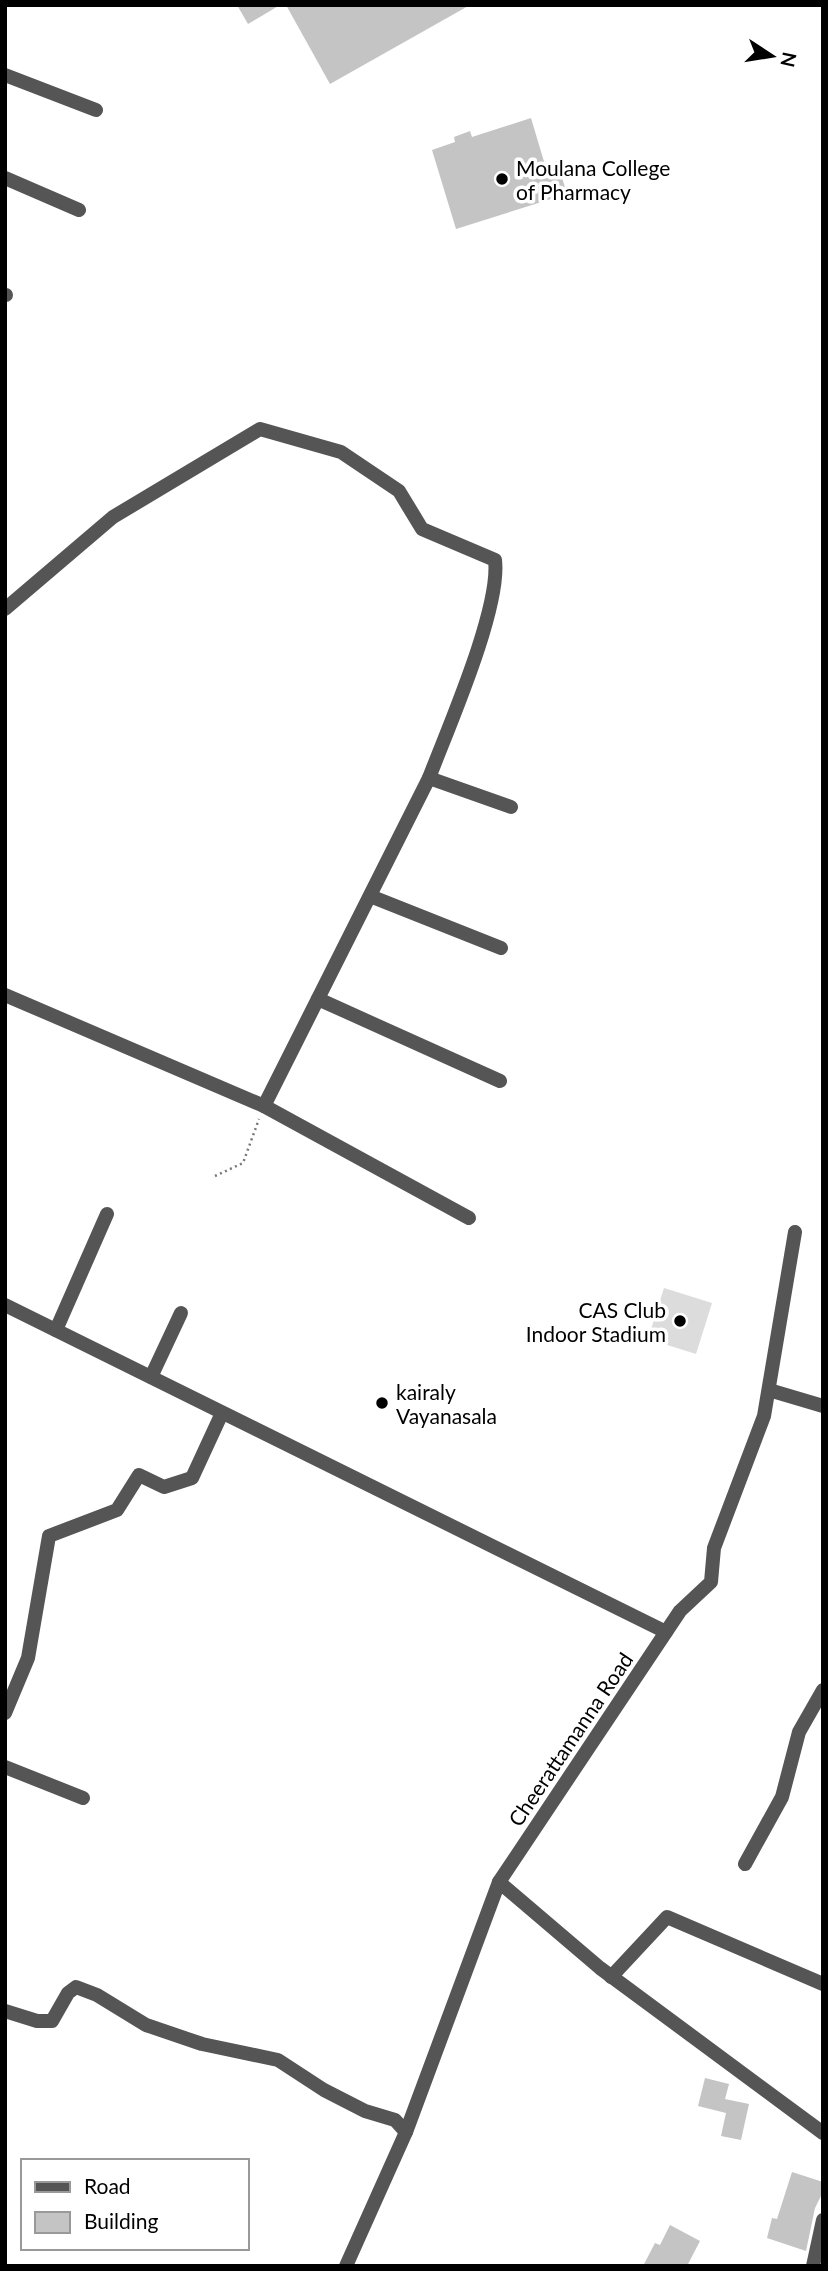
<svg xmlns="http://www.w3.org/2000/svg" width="828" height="2271" font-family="Lato,sans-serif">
  <rect width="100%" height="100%" fill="#fff"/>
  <polygon fill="#dcdcdc" points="664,1288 712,1303 696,1354 648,1339"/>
  <g fill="#c4c4c4">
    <polygon points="237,5 280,5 248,24"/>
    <polygon points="286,5 470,5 330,84"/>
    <polygon points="531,118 545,165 557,161 567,194 456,229 432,150 455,142 454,137 470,131 472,137"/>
    <polygon points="705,2078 729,2084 725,2099 749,2104 741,2140 721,2136 726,2113 698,2106"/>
    <polygon points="792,2172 823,2182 823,2192 815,2208 806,2251 767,2238 772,2218 777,2219"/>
    <polygon points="670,2225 700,2241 687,2266 643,2266 655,2243 660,2245"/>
  </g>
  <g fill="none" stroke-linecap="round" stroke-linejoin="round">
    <polyline stroke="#777" stroke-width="2.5" stroke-dasharray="2 3.5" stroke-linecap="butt" points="215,1176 243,1163 259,1119"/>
    <g stroke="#555" stroke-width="14">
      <polyline points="5,75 96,110"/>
      <polyline points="5,178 79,210"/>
      <polyline points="5,295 6,295"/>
      <path d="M5,609L113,517L260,429L341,452L399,491L422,529L495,560C501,608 448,728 429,778"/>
      <polyline points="370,896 501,948"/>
      <polyline points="5,995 264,1106 429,778 511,807"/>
      <polyline points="318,999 500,1081"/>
      <polyline points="264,1106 469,1218"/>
      <polyline points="5,1305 666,1632"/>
      <polyline points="56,1330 107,1214"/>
      <polyline points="151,1377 181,1313"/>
      <polyline points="769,1390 823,1406"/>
      <polyline points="5,1713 28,1658 49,1536 117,1510 139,1475 164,1487 192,1478 222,1413"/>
      <polyline points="5,1767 83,1798"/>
      <polyline points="745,1864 782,1797 799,1732 823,1690"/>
      <polyline points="499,1882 600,1968 823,2133"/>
      <polyline points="611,1977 667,1917 823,1984"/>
      <polyline points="5,2011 37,2021 52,2021 68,1993 76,1987 97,1995 146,2025 202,2044 278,2060 324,2090 365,2111 395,2120 406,2132"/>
      <polyline points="346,2266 406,2132 499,1882 680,1611 711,1582 714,1548 764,1416 795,1232"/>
      <polyline points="813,2266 823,2220"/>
    </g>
  </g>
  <g fill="#000" stroke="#fff" stroke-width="2.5">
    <circle cx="502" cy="179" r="7"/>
    <circle cx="680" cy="1321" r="7"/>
    <circle cx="382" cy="1403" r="7"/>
  </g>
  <g text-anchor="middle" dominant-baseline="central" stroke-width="7" stroke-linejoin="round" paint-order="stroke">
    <g font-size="21" fill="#000" stroke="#fff" text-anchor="start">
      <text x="516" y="167">Moulana College<tspan x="516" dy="24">of Pharmacy</tspan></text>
      <text x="666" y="1309" text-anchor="end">CAS Club<tspan x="666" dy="24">Indoor Stadium</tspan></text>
      <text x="396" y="1391">kairaly<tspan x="396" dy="24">Vayanasala</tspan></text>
    </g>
    <g font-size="21" fill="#000" stroke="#fff">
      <text transform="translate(570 1739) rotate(-56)">Cheerattamanna Road</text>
    </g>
  </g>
  <rect width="828" height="2271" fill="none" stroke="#000000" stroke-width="14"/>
  <rect x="21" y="2159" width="228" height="91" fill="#ffffff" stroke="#999999" stroke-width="2"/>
  <rect x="35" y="2182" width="35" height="10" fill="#555555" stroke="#999999" stroke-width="2"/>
  <text x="84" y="2194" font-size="21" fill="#000000">Road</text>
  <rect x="35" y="2212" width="35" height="21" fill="#c4c4c4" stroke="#999999" stroke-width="2"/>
  <text x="84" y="2229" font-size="21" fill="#000000">Building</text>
  <g transform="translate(772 56) rotate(102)" stroke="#ffffff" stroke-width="5" paint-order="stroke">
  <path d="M0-5L12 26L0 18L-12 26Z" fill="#000000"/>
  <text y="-10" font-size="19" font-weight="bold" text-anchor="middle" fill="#000000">N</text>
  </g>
</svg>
